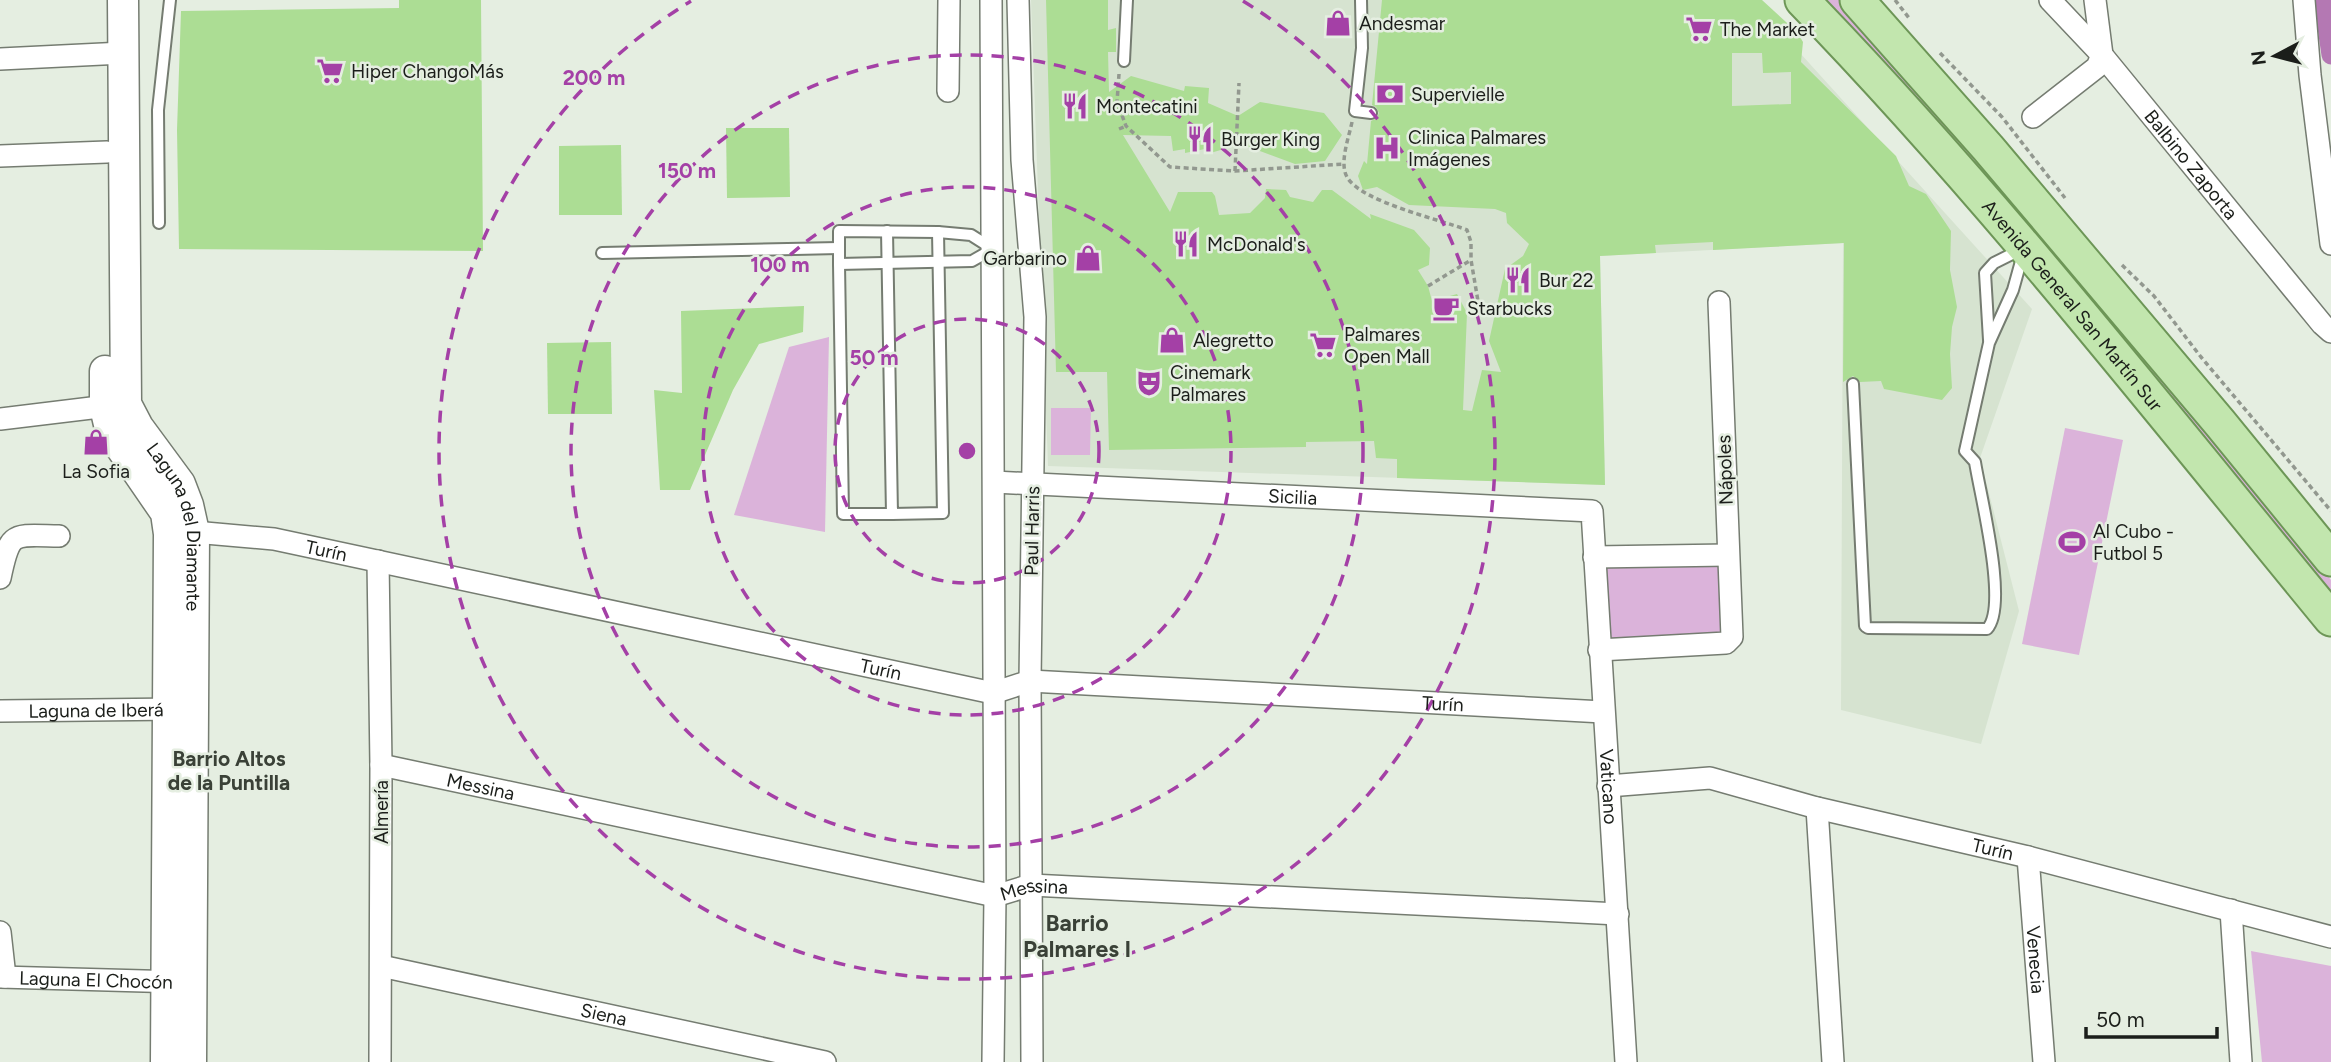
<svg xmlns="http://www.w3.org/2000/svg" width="2331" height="1062" font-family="Figtree,sans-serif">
  <rect width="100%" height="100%" fill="#e5eee1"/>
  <polygon fill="#d6e3d0" points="1031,0 1752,0 2032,309 1980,458 2019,611 1981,744 1841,710 1843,243 1600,256 1605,485 1048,466"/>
  <g fill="#dbb3da">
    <polygon points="1820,0 1839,0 1886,49 2237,459 2331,580 2331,604"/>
    <polygon points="829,337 825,532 734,515 789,347"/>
    <polygon points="1051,408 1091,408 1090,455 1051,455"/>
    <polygon points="2065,428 2123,440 2079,655 2022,644"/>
    <polygon points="1728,555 1732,637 1599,650 1594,557"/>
    <polygon points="2251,951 2331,966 2331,1062 2262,1062"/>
  </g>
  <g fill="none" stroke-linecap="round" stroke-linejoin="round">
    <polyline stroke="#b478b3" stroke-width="19" points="2323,0 2331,55"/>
  </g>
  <g fill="#acdd94" fill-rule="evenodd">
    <polygon points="399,0 481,0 483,251 179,249 177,130 181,11 399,8"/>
    <path d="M1046,0H1108V30L1116,28V52H1108L1109,92L1131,76L1184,91L1185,86L1209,88L1208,103L1238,116L1260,102L1324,113L1342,135L1325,161L1295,164L1241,144L1207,154L1205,149L1185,153V149L1173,151L1171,136L1123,135L1170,212L1178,192H1212L1215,196L1219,215L1250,213L1265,198L1266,189L1286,190L1290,197L1313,202L1322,190H1332L1371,219L1370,214L1414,230L1430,248L1429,265L1418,270L1428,286L1432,301L1457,294L1467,313L1463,410L1472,411L1482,370L1501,372L1489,341L1505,269L1523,256L1529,244L1507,223L1506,213L1495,209L1409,205L1377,187L1363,190L1358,176L1364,161L1367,164L1371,121L1377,118L1379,113L1376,107L1372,105L1382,0H1762L1797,32L1803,42L1801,62L1896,156L1909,186L1926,194L1951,231L1950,270L1957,307L1952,327L1950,354L1952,388L1942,400L1884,389L1881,381L1860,382L1853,376L1843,382L1844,243L1713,250V242L1655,245L1656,253L1600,256L1605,485L1397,478V459L1376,458L1374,441L1306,442V447L1109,450L1107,372H1056ZM1732,53H1762L1763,73L1791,72V104L1732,106Z"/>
    <polygon points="726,128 789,128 790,197 727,198"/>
    <polygon points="621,145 622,215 559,215 559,146"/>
    <polygon points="804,306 803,332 759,344 733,390 690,490 660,490 654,390 682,393 681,311"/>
    <polygon points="611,342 612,414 548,414 547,343"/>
  </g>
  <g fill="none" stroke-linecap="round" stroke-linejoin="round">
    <g stroke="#757c71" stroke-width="14">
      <g id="lane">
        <polyline points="1361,0 1362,48 1355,111 1371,113"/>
        <polyline points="1124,61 1127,0"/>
        <polyline points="159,223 158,110 170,0"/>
        <polygon points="839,231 938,232 971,235 993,249 972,261 839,264"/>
        <polyline points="887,231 892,514 943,513 938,232"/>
        <polyline points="602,253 839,248"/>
        <polyline points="839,264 843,514 892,514"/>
        <polyline points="1989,340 1985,273 1994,263 2020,250"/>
        <path d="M1853,384L1865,626L1868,628L1987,629C2009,606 1980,495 1975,462L1965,451L1989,343L2013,290L2023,254"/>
      </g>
    </g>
    <g stroke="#757c71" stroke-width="24">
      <g id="street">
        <polyline points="991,0 995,896 993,1062"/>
        <polyline points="1018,0 1022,160 1035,317 1030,681 1032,1062"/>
        <path id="s1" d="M2050,0L2102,55L2322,324L2331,332"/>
        <polyline points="2304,0 2310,75 2331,244"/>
        <polyline points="0,59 123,53"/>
        <polyline points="948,91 949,0"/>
        <polyline points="2033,117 2097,67 2102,55 2095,0"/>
        <polyline points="0,156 107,152"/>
        <polyline points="0,419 116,405"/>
        <path id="s2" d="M994,482L1592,511L1626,1062"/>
        <path id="s3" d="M181,533L194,532L274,539L993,693L1030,681L1603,712"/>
        <polyline points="1594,557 1728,555"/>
        <polyline points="378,561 381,765 380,1062"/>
        <path d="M0,578C10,530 12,535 59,536"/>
        <polyline points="1599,650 1726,643 1732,637 1719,302"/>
        <path id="s4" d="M0,711L179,709"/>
        <path id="s5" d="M381,765L995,896L1031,885L1618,914"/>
        <path id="s6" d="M1608,786L1710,778L1817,808L2028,857L2331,937"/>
        <polyline points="1817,808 1833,1062"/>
        <path id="s7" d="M2028,857L2044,1062"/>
        <polyline points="2231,910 2241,1062"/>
        <polyline points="0,932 5,977"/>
        <path id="s8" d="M381,966L825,1062"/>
        <path id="s9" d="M0,977L180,982"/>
      </g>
    </g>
    <g stroke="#757c71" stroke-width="33">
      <g id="secondary">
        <path id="s10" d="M123,0L126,404L138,427L180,484L188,505L194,532L191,1062"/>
        <polyline points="105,371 105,407 111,433 166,513 169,534 166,1062"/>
      </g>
    </g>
    <g stroke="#6d9657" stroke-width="37">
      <g id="primary">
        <path id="s11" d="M1802,0C1991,195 2159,410 2331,619"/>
        <polyline points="1857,0 1988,148 2220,423 2331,559"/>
      </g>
    </g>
    <g stroke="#92988f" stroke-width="3.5" stroke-dasharray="5 3.5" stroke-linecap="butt">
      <polyline points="1895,0 1909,18"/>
      <polyline points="1940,53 2002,117 2065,198"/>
      <polyline points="1119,74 1117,102 1126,126 1170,167 1235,171 1344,164"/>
      <path d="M1352,122C1349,137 1339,163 1347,177C1361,202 1439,219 1467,230L1471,242V260L1479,307"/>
      <polyline points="1119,129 1126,126"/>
      <polyline points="1235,171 1239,83"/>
      <polyline points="2122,265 2154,296 2201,357 2331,511"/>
      <polyline points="1428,286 1471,260"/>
    </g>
    <use href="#lane" stroke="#fff" stroke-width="10"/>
    <use href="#street" stroke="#fff" stroke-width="21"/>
    <use href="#secondary" stroke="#fff" stroke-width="30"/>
    <use href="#primary" stroke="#c2e6ae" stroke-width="33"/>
  </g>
  <g fill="none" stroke="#a440a6" stroke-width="3.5" stroke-dasharray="12 9">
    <circle cx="967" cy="451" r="132"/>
    <circle cx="967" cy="451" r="264"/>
    <circle cx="967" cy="451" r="396"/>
    <path d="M1243 1A528 528 0 1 1 691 1"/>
  </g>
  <defs>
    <g id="shop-bare" transform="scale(2.1)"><path d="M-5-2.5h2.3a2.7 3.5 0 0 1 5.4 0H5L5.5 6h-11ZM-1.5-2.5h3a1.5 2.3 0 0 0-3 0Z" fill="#a440a6" stroke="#e5eee1" stroke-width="2.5" paint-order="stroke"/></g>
    <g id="supermarket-bare" transform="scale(2.1)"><path d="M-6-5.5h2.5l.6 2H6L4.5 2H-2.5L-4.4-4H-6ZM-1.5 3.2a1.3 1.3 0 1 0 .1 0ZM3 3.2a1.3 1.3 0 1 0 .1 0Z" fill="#a440a6" stroke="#e5eee1" stroke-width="2.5" paint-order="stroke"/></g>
    <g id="bank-bare" transform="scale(2.1)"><path d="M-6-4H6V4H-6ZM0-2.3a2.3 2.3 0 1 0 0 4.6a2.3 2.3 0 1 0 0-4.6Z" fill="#a440a6" stroke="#e5eee1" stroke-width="2.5" paint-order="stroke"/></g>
    <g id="restaurant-bare" transform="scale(2.1)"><path d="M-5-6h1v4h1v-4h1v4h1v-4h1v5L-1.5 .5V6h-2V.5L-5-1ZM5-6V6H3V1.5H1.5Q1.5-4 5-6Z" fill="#a440a6" stroke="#e5eee1" stroke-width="2.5" paint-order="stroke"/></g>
    <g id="hospital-bare" transform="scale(2.1)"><path d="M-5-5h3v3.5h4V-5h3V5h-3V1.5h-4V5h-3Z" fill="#a440a6" stroke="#e5eee1" stroke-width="2.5" paint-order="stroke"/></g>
    <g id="cafe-bare" transform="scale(2.1)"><path d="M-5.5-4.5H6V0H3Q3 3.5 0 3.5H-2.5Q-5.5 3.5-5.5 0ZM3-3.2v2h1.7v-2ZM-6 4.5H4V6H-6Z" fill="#a440a6" stroke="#e5eee1" stroke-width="2.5" paint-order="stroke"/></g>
    <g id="theatre-bare" transform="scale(2.1)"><path d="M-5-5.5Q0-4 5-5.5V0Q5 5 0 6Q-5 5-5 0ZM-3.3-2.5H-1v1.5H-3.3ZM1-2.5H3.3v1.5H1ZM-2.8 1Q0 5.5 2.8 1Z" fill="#a440a6" stroke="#e5eee1" stroke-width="2.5" paint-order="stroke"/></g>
    <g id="stadium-bare" transform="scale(2.1)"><path d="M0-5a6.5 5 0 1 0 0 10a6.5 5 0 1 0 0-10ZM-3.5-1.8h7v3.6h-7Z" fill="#a440a6" stroke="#e5eee1" stroke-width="2.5" paint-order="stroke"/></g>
  </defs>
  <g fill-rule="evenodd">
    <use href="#shop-bare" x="1338" y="23"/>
    <use href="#supermarket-bare" x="1699" y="29"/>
    <use href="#supermarket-bare" x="330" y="71"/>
    <use href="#bank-bare" x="1390" y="94"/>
    <use href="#restaurant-bare" x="1075" y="106"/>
    <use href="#restaurant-bare" x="1200" y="139"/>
    <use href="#hospital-bare" x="1387" y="148"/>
    <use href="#restaurant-bare" x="1186" y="244"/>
    <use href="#shop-bare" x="1088" y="258"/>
    <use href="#restaurant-bare" x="1518" y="280"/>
    <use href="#cafe-bare" x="1446" y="308"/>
    <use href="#shop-bare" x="1172" y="340"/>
    <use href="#supermarket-bare" x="1323" y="345"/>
    <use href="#theatre-bare" x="1149" y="383"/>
    <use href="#shop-bare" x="96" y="442"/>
    <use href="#stadium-bare" x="2072" y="542"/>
  </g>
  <g text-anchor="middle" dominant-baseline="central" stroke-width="5" stroke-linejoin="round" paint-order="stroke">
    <g font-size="19" fill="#1b1e1a" stroke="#e5eee1" text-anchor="start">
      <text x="1359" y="23">Andesmar</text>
      <text x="1720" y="29">The Market</text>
      <text x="351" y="71">Hiper ChangoMás</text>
      <text x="1411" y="94">Supervielle</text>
      <text x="1096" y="106">Montecatini</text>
      <text x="1408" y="137">Clinica Palmares<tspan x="1408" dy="22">Imágenes</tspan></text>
      <text x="1221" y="139">Burger King</text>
      <text x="1207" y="244">McDonald's</text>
      <text x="1067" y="258" text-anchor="end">Garbarino</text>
      <text x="1539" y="280">Bur 22</text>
      <text x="1467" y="308">Starbucks</text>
      <text x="1344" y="334">Palmares<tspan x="1344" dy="22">Open Mall</tspan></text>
      <text x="1193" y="340">Alegretto</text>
      <text x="1170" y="372">Cinemark<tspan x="1170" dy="22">Palmares</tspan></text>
      <text x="96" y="471" text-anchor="middle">La Sofia</text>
      <text x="2093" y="531">Al Cubo -<tspan x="2093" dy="22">Futbol 5</tspan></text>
    </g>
    <g font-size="19" fill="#1b1e1a" stroke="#e5eee1">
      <text stroke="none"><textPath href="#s1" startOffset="217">Balbino Zaporta</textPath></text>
      <text stroke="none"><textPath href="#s11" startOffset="408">Avenida General San Martín Sur</textPath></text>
      <text transform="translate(1725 470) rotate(-92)">Nápoles</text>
      <text stroke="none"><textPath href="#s2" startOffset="299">Sicilia</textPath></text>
      <text stroke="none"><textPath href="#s10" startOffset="541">Laguna del Diamante</textPath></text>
      <text transform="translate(1032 531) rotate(-89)">Paul Harris</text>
      <text stroke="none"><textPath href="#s3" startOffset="147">Turín</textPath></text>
      <text stroke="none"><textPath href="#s3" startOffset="714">Turín</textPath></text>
      <text stroke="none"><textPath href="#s3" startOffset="1281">Turín</textPath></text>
      <text stroke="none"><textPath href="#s4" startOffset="96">Laguna de Iberá</textPath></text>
      <text stroke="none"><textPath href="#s5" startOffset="102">Messina</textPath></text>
      <text stroke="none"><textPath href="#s2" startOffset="875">Vaticano</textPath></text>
      <text transform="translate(381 812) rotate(-90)">Almería</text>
      <text stroke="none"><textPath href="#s6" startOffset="394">Turín</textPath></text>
      <text stroke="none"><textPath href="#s5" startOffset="668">Messina</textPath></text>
      <text stroke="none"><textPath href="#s7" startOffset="103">Venecia</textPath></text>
      <text stroke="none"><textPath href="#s9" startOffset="96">Laguna El Chocón</textPath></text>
      <text stroke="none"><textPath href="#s8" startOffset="228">Siena</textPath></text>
    </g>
    <g font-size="21" font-weight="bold" fill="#3a4137" stroke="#e5eee1">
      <text x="229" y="758">Barrio Altos<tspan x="229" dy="24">de la Puntilla</tspan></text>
    </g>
    <g font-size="23" font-weight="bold" fill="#3a4137" stroke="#e5eee1">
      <text x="1077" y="923">Barrio<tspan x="1077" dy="26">Palmares I</tspan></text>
    </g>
  </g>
  <circle cx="967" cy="451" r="10" fill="#a440a6" stroke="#e5eee1" stroke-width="3.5"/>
  <g font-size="21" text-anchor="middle" font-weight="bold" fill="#a440a6" stroke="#e5eee1" stroke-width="5" stroke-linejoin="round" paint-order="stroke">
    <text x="594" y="85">200 m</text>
    <text x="687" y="178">150 m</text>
    <text x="780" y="272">100 m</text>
    <text x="874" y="365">50 m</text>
  </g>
  <g transform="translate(2275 56) rotate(263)" stroke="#e5eee1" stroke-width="5" paint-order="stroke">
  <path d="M0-5L12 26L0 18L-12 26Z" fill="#1b1e1a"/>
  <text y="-10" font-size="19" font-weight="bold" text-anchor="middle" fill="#1b1e1a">N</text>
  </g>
  <path d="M2086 1027v10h131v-10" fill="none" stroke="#1b1e1a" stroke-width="3.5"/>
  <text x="2096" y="1027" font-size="21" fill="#1b1e1a" stroke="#e5eee1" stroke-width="5" paint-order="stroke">50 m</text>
</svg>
